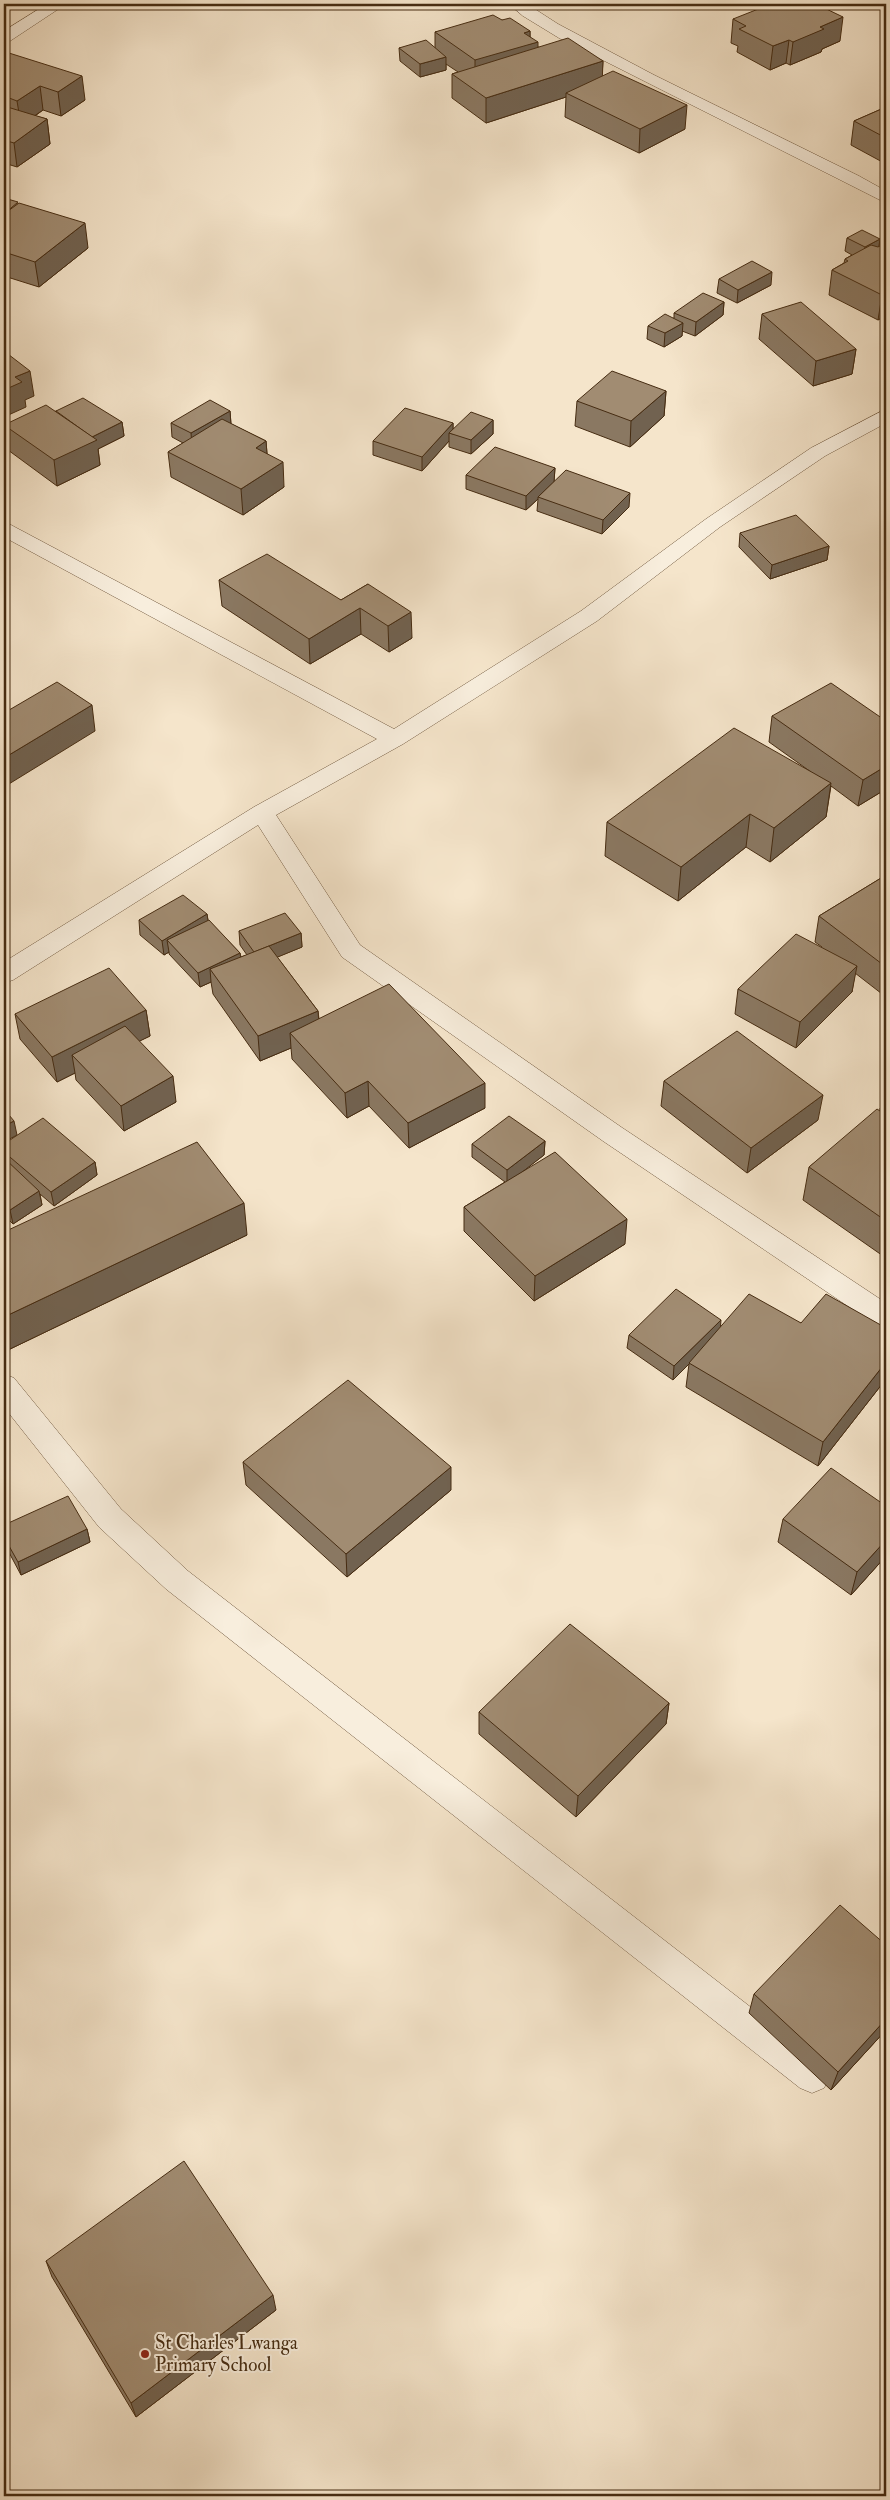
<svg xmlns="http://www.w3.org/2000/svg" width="890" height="2500" font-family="'IM FELL Double Pica',serif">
  <rect width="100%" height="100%" fill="#f5e5cb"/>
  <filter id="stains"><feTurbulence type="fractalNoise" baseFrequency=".004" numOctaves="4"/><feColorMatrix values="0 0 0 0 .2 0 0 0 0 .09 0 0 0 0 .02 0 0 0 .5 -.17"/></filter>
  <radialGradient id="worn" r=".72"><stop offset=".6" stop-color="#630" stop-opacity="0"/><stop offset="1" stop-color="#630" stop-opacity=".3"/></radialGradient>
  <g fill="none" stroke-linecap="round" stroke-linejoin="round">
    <g stroke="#725a40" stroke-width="1">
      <g id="minor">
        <polygon points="47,4 66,4 10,41 4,43 4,31"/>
        <polygon points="509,4 527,4 558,24 654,75 859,176 886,191 886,203 559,38 523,16"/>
        <polygon points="886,409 886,423 825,456 720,527 597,621 403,744 276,815 360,945 621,1127 886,1303 886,1328 876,1325 603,1141 342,957 258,825 13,980 4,983 4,962 254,807 377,739 4,537 4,523 11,525 394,729 581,611 706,519 811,448"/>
        <polygon points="4,1374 14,1378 121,1509 188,1571 824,2064 830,2076 824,2088 812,2093 800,2088 166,1589 99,1527 4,1407"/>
      </g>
    </g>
    <use href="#minor" fill="#f8eedd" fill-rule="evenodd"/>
  </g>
  <g fill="#8a7862" stroke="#462c12">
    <polygon points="733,19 840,41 822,49 821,52 790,65 786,63 770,70 737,52 738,46 731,43"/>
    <polygon points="502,20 530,31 530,37 538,47 603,61 602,76 685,129 639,153 565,117 566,97 486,123 452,98 452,74 458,72 446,64 446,70 420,77 400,61 399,48 435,48 435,32"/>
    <polygon points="4,56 85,100 61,116 43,110 35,116 47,119 50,144 17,167 4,163"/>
    <polygon points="886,107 886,164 851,145 854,121"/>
    <polygon points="4,198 18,204 88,248 39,287 4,276"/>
    <polygon points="847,238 880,239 879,247 886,243 886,315 878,320 829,295 832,270 844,263 845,259 852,255 845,251"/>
    <polygon points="719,279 771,285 737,303 717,293"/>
    <polygon points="724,302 723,315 695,336 682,331 682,336 664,347 647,339 648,326 674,318 674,313"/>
    <polygon points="762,314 856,349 852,374 813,386 759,339"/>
    <polygon points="666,391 664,416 630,447 575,426 577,401"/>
    <polygon points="56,411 122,422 124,436 98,449 100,465 57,486 8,450 4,425"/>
    <polygon points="230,411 231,424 266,441 267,454 284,487 243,515 171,477 168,452 183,443 172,437 171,423"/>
    <polygon points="493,420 493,434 471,454 449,447 449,441 422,471 373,455 373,441 453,423 453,429"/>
    <polygon points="555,468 554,481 629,507 602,534 537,511 538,499 526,510 466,489 466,475"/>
    <polygon points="740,533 829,546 827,560 770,579 739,547"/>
    <polygon points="219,580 341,600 368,584 412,638 389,652 361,634 310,664 222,606"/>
    <polygon points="772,716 886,721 886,789 858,806 831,786 826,817 770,862 746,847 678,901 605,856 607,822 811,772 769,742"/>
    <polygon points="886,875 886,997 855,973 852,992 796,1048 735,1014 738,989 822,947 815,942 819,916"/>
    <polygon points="207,914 208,920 240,953 241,957 247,955 240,945 239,931 301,933 302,947 277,957 318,1011 319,1019 485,1108 409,1148 369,1106 347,1118 292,1059 291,1048 260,1061 213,994 211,982 200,987 169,954 169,952 164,955 140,935 139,920"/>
    <polygon points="146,1010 150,1036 139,1041 176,1102 124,1131 76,1080 75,1073 57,1082 20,1039 15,1014"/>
    <polygon points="664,1081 818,1120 747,1173 661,1106"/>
    <polygon points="886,1103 886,1258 803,1200 809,1167 880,1111 880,1108"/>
    <polygon points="545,1141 544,1155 524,1170 625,1244 534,1301 464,1231 464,1207 505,1182 472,1157 472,1144"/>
    <polygon points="4,1144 95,1162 97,1175 54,1206 40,1194 42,1205 13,1224 4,1215"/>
    <polygon points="4,1232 247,1235 8,1350 4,1344"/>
    <polygon points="801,1323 886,1328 886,1379 818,1466 686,1387 689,1364 673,1380 627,1348 629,1335 720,1327"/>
    <polygon points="243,1462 451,1490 347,1577 246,1485"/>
    <polygon points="886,1506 886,1556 851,1595 778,1542 783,1519"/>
    <polygon points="4,1525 87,1529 90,1542 21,1575 4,1543"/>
    <polygon points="669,1703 666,1724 576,1817 479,1734 479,1712"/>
    <polygon points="886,1945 886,2030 831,2090 749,2013 754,1994"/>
    <polygon points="46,2261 276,2310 136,2417 52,2277"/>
  </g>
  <g fill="#716250" stroke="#462c12">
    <polygon points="843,17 840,41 822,49 821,52 790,65 793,42 820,27"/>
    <polygon points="530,31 530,44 538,42 538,66 475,84 475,60 524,33"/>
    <polygon points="789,40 786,63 770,70 773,46"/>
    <polygon points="446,57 446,70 420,77 420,64"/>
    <polygon points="603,61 602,85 566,93 566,97 486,123 486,98"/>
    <polygon points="82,76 85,100 61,116 58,92"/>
    <polygon points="40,86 43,110 21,125 17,101"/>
    <polygon points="687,105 685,129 639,153 640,129"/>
    <polygon points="47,119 50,144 17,167 14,143"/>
    <polygon points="85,223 88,248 39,287 35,262"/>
    <polygon points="880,239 878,252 863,260 865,247"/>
    <polygon points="772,272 771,285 737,303 738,290"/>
    <polygon points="886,292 886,315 878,320 882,295"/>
    <polygon points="724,302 723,315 695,336 696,322"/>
    <polygon points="683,323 682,336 664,347 665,333"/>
    <polygon points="856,349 852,374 813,386 816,361"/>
    <polygon points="30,371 34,396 25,400 26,407 4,417 4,390 15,377"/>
    <polygon points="666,391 664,416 630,447 631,421"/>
    <polygon points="230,411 231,425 192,447 191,433"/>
    <polygon points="493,420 493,434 471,454 471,440"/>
    <polygon points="122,422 124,436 98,449 100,465 57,486 54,460 90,438"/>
    <polygon points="453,423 453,434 449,433 449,441 422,471 422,457"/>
    <polygon points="266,441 268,466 256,448"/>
    <polygon points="283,462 284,487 243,515 241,489"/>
    <polygon points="555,468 554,482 538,497 538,499 526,510 526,496"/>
    <polygon points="630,493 629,507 602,534 603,520"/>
    <polygon points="829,546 827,560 770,579 772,565"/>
    <polygon points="360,608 361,634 310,664 309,639"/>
    <polygon points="411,612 412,638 389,652 388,626"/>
    <polygon points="92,705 95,731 4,787 4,758"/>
    <polygon points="886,766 886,789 858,806 863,780"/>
    <polygon points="831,783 826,817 770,862 774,828"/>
    <polygon points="750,814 746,847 678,901 681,867"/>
    <polygon points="207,914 209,928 167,940 169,952 164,955 162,941"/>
    <polygon points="301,933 302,947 256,966 254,952"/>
    <polygon points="240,953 242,967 210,969 211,982 200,987 198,973"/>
    <polygon points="857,966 852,992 796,1048 800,1022"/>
    <polygon points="146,1010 150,1036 85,1068 72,1055 75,1073 57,1082 52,1057"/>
    <polygon points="318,1011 320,1037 290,1033 291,1048 260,1061 258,1036"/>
    <polygon points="173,1076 176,1102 124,1131 121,1106"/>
    <polygon points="368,1081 369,1106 347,1118 345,1093"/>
    <polygon points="485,1083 485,1108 409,1148 408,1123"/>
    <polygon points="823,1095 818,1120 747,1173 751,1148"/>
    <polygon points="14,1121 17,1135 4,1142 4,1126"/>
    <polygon points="545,1141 544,1155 507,1184 507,1170"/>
    <polygon points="95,1162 97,1175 54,1206 51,1192"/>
    <polygon points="39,1191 42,1205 13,1224 10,1210"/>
    <polygon points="244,1203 247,1235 8,1350 4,1332 4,1317"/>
    <polygon points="627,1219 625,1244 534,1301 535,1276"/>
    <polygon points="721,1320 720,1333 673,1380 674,1366"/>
    <polygon points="886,1362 886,1379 818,1466 823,1442"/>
    <polygon points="451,1467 451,1490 347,1577 346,1554"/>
    <polygon points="87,1529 90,1542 21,1575 18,1562"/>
    <polygon points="886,1540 886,1556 851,1595 857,1572"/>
    <polygon points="669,1703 666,1724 576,1817 578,1796"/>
    <polygon points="886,2019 886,2030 831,2090 838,2072"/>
    <polygon points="273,2295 276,2310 136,2417 131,2403"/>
  </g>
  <g fill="#a18c72" stroke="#462c12">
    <polygon points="771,4 816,4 843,17 820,27 824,29 793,42 789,40 773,46 739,29 746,26 733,19"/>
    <polygon points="493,15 502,20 510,18 530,31 524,33 538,42 475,60 435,32"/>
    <polygon points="568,38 603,61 486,98 452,74"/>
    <polygon points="426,40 446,57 420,64 399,48"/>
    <polygon points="9,53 82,76 58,92 40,86 17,101 4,96 4,56"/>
    <polygon points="613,71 687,105 640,129 566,93"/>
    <polygon points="4,106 47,119 14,143 4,140"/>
    <polygon points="886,107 886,138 854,121"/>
    <polygon points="4,198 18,202 4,214"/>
    <polygon points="19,203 85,223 35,262 4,252 4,214"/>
    <polygon points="862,230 880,239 865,247 847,238"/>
    <polygon points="886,243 886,292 882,295 832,270 848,261 845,259 871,245 878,247"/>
    <polygon points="752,261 772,272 738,290 719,279"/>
    <polygon points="703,293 724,302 696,322 674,313"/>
    <polygon points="801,302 856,349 816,361 762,314"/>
    <polygon points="665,314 683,323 665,333 648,326"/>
    <polygon points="4,351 30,371 15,377 22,382 4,390"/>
    <polygon points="612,371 666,391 631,421 577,401"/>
    <polygon points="83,398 122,422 92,437 56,411"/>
    <polygon points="210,400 230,411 191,433 171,423"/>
    <polygon points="46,405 97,440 54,460 4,425"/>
    <polygon points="405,408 453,423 422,457 373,441"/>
    <polygon points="471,412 493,420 471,440 449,433"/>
    <polygon points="222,419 266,441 256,448 283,462 241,489 168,452"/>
    <polygon points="495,447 555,468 526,496 466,475"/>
    <polygon points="566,470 630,493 603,520 538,497"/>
    <polygon points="796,515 829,546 772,565 740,533"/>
    <polygon points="267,554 341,600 368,584 411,612 388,626 360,608 309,639 219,580"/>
    <polygon points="57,682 92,705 4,758 4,713"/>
    <polygon points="831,683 886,721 886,766 863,780 772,716"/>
    <polygon points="734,728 831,783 774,828 750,814 681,867 607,822"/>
    <polygon points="886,875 886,967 819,916"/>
    <polygon points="183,895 207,914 162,941 139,920"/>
    <polygon points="285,913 301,933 254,952 239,931"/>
    <polygon points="209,920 240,953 198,973 167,940"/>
    <polygon points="796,934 857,966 800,1022 738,989"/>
    <polygon points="269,946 318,1011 258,1036 210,969"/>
    <polygon points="109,968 146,1010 52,1057 15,1014"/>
    <polygon points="389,984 485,1083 408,1123 368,1081 345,1093 290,1033"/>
    <polygon points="125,1026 173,1076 121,1106 72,1055"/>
    <polygon points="737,1031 823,1095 751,1148 664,1081"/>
    <polygon points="886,1103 886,1112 880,1108"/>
    <polygon points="4,1109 14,1121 4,1126"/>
    <polygon points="877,1109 886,1115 886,1221 809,1167"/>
    <polygon points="509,1116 545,1141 507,1170 472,1144"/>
    <polygon points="43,1118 95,1162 51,1192 4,1152 4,1144"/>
    <polygon points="197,1142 244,1203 4,1317 4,1232"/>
    <polygon points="555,1152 627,1219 535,1276 464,1207"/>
    <polygon points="4,1158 39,1191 10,1210 4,1205"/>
    <polygon points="676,1289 721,1320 674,1366 629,1335"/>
    <polygon points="749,1294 801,1323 826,1294 886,1328 886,1362 823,1442 689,1363"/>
    <polygon points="348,1380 451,1467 346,1554 243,1462"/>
    <polygon points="831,1468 886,1506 886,1540 857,1572 783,1519"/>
    <polygon points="68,1496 87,1529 18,1562 4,1537 4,1525"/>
    <polygon points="570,1624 669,1703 578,1796 479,1712"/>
    <polygon points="840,1905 886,1945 886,2019 838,2072 754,1994"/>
    <polygon points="184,2161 273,2295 131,2403 46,2261"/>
  </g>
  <circle fill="#8f2418" stroke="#f8eedd" stroke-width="2" cx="145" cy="2354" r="5"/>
  <g text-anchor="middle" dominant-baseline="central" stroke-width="4" stroke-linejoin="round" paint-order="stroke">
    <g font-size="19" fill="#462c12" stroke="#f8eedd" text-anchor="start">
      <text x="155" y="2343">St Charles Lwanga<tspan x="155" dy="22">Primary School</tspan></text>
    </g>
  </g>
  <rect width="890" height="2500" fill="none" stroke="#f5e5cb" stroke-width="20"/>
  <rect x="5" y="5" width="880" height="2490" fill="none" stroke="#462c12" stroke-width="2.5"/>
  <rect x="10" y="10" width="870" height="2480" fill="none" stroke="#462c12"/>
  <rect width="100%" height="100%" filter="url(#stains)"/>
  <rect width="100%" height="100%" fill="url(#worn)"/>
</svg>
